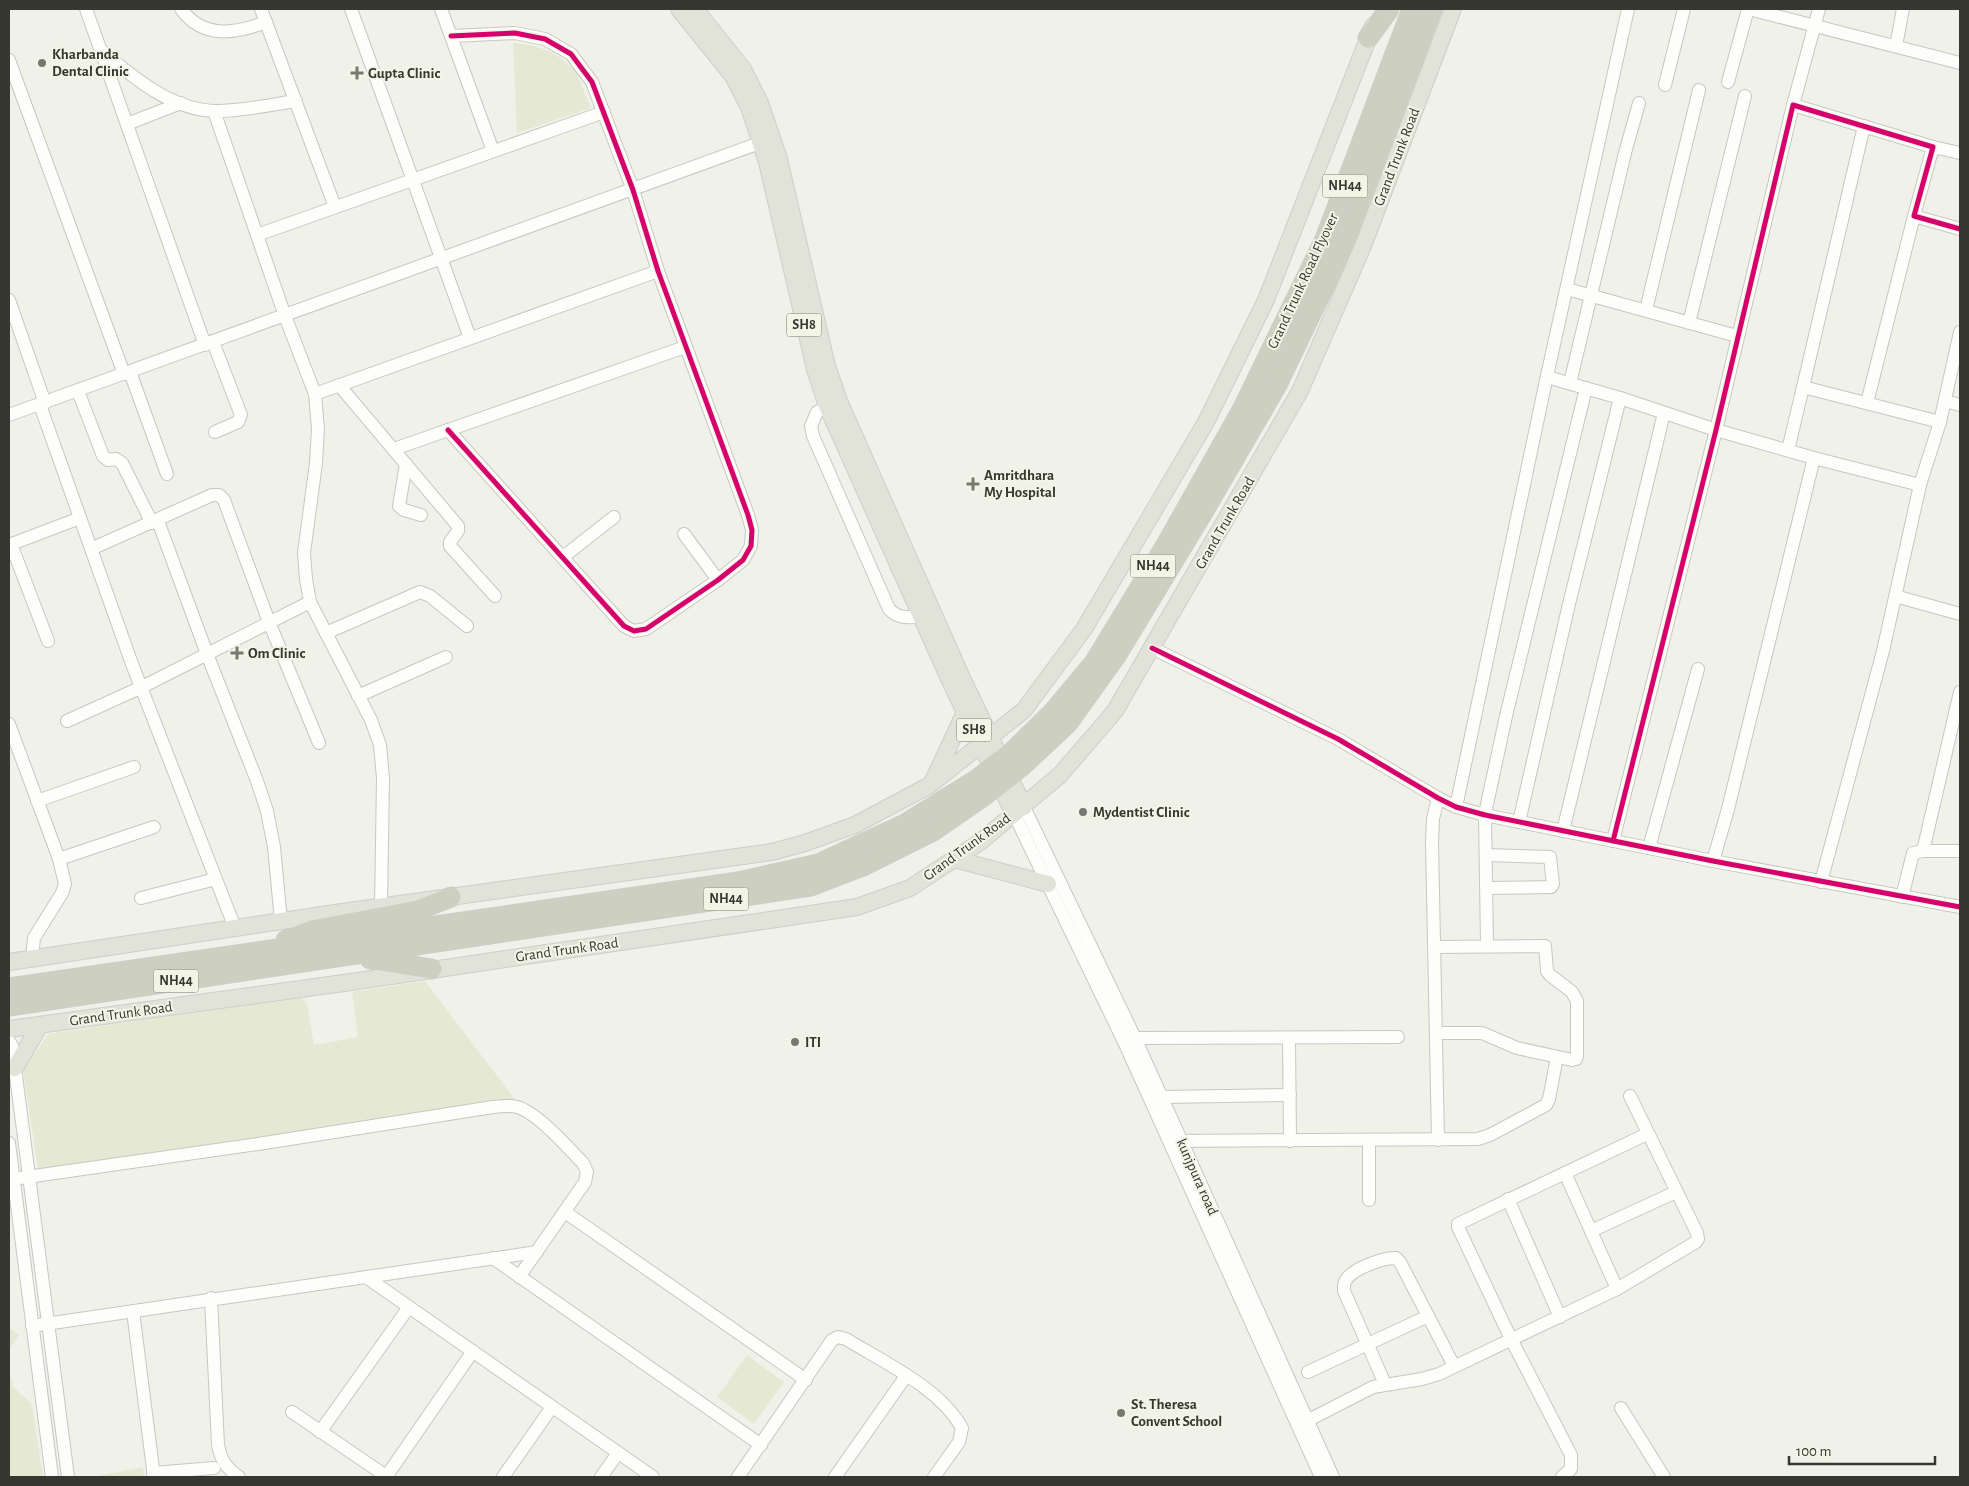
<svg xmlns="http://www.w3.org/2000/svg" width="1969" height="1486" font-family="'Alegreya Sans',sans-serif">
  <rect width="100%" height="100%" fill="#f0f2ea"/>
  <g fill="#e5e9d3">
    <polygon points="513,43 531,45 554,53 576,71 591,108 517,133"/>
    <polygon points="425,981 517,1102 38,1169 23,1070 48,1034 301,997 307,1003 314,1045 358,1037 352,992"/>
    <polygon points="9,1328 19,1335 10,1348 9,1370 13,1387 32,1404 43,1477 9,1477"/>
    <polygon points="747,1355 784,1382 754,1424 717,1397"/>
    <polygon points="143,1467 144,1477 92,1477"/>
  </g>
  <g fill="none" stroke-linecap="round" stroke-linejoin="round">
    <g stroke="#c6c7c1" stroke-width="14">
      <g id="minor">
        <polyline points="86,9 205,345"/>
        <path d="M181,9C203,39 235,34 266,22"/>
        <polyline points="261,9 335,207"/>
        <polyline points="351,9 470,338"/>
        <polyline points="441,9 493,151"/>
        <polyline points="1749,9 1960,63"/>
        <polyline points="1896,46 1903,9"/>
        <path d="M102,51C134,78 171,110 216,111C242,111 269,105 296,101"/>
        <polyline points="9,60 124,374"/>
        <polyline points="1728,82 1748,9"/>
        <polyline points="1665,85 1684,9"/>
        <polyline points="1793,105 1819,9"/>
        <polyline points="214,111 285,316 315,394 318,429 316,463 304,553 306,579 310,602 371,720 380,745 383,778 381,907"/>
        <polyline points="127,124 181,103"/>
        <polyline points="1933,147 1960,153"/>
        <polyline points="257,235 604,112"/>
        <polyline points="1567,289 1737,336"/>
        <polyline points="9,300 45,403"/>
        <polyline points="1646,310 1699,90"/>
        <polyline points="1689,323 1745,96"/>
        <polyline points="213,342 241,415 238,422 215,432"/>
        <polyline points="130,372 167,474"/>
        <polyline points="1547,377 1620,398"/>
        <polyline points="1570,383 1625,153 1639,103"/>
        <polyline points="339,385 458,526 458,531 450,542 450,546 495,596"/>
        <polyline points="1803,387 1864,126"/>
        <polyline points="78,391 103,456 108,460 116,459 122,463 152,523"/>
        <polyline points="315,394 658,271"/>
        <polyline points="1945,401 1960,405"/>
        <path d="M835,403L817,412L811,426L813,436L889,609C898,619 908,617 921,617"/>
        <polyline points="1867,403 1914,216"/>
        <polyline points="40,405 132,664 235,928"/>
        <polyline points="9,415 768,140"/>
        <polyline points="448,430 624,626 634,631 646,629 718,580 743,560 751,546 752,530 748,515 658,271 633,190 592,82 571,54 545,39 515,33 451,36"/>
        <polyline points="394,449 685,347"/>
        <polyline points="1788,450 1803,387 1940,422"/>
        <polyline points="406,464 399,506 404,510 421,515"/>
        <polyline points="158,521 207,654 257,781 267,811 274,847 281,921"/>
        <polyline points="684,534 718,580"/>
        <polyline points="11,544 48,641"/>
        <polyline points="9,545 80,518"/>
        <polyline points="91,549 212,495 219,495 224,500 269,622 319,743"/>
        <polyline points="563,557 614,517"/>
        <polyline points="1895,596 1960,614"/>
        <polyline points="326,633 420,592 430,596 467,626"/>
        <polyline points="1152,648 1338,739 1438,798 1456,807 1485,815 1713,861 1960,907"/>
        <polyline points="358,696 446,657"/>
        <polyline points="67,721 142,687 310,602"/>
        <polyline points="9,724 59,859 65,884 62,893 34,938 32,959"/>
        <polyline points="1438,798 1433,819 1432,843 1438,1140"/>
        <polyline points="37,801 134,767"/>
        <polyline points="1024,807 1135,1038 1333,1477"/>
        <polyline points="1456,807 1545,385 1628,9"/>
        <polyline points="1014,814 1125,1044 1321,1477"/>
        <polyline points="1519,822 1569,604 1620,398 1716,430 1814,458"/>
        <polyline points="1563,831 1664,413"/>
        <polyline points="1613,841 1716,430 1793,105 1933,147 1914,216 1960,229"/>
        <polyline points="1649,848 1698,669"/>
        <polyline points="1923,851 1960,692"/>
        <polyline points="1486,855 1550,857 1553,884 1551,887 1487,888"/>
        <polyline points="59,859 154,827"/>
        <polyline points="1713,861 1728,809 1814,458 1920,485 1940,422 1960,332"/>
        <polyline points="1821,882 1883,651 1920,485"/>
        <polyline points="1902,897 1913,853 1923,851 1960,851"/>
        <polyline points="141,898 216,879"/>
        <polyline points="1487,946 1485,815 1487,804 1506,716 1586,388"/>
        <polyline points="1434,947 1545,946 1547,971 1550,975 1572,992 1577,1001 1577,1056 1576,1059 1572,1060 1517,1048 1482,1033 1436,1033"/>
        <polyline points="1135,1038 1398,1037"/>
        <polyline points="1289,1038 1290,1141"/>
        <polyline points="9,1041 12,1046 15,1068 68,1477"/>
        <polyline points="1162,1097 1290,1095"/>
        <polyline points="1174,1141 1478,1139 1490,1135 1546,1105 1549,1099 1557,1057"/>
        <polyline points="1369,1141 1369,1200"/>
        <polyline points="9,1143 52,1477"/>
        <polyline points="1565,1173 1617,1289"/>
        <path d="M13,1179L258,1144L493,1107C501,1106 509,1105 517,1107C537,1112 568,1148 583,1163L587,1172L585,1182L519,1277"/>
        <polyline points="1508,1199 1560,1317"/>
        <polyline points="565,1212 806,1380"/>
        <polyline points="1591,1231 1676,1192"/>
        <polyline points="493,1258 761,1445"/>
        <polyline points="366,1277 653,1477"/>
        <path d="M211,1298L218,1445C221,1460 226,1468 239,1477"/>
        <polyline points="133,1311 154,1477"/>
        <polyline points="32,1326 537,1252"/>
        <polyline points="1308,1372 1428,1316"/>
        <path d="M1385,1384L1344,1291C1344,1287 1343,1284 1346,1280C1352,1269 1384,1257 1396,1258L1400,1262L1454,1366"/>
        <polyline points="1621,1408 1664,1477"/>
        <polyline points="292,1412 386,1476"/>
        <polyline points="1299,1425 1373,1387 1422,1379 1439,1374 1617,1289 1696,1242 1698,1239 1697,1233 1630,1096"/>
        <polyline points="320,1432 409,1307"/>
        <polyline points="153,1473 214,1468"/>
        <polyline points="386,1477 473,1351"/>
        <polyline points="503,1477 552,1407"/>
        <polyline points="601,1477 618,1453"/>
        <path d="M738,1477L832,1340L838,1337L846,1339C885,1363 940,1388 962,1428L959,1442L934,1477"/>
        <polyline points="835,1477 906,1376"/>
        <polyline points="1562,1477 1571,1469 1571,1455 1511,1339 1458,1227 1458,1224 1647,1134"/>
      </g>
    </g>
    <g stroke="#cdcecb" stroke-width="18">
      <g id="major">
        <polyline points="679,9 733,76 749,107 767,162 815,369 827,406 951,683 1014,814"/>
        <polyline points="695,9 743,69 760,103 779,159 827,366 839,401 962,678 1024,807"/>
        <polyline points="933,781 965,712"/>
        <polyline points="954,859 1048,884"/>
        <polyline points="9,962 342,912 772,852 805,843 855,825 930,785 1024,710 1084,629 1206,422 1266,300 1373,26"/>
        <polyline points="9,1029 344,983 857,907 910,888 980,842 1060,775 1115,711 1300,391 1363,246 1453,9"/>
        <polyline points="15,1068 40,1025"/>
      </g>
    </g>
    <g stroke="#cdcecb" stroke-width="21">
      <g id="highway">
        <polyline points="1368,38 1389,9"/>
        <polyline points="1010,754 1053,712 1094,663 1166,545 1242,410 1325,239 1412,9"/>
        <polyline points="1022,766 1068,723 1116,656 1202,514 1277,385 1347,239 1432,9"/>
        <polyline points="286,940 312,930 418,910 451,897"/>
        <polyline points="370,959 432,969"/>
        <polyline points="9,988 738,882 818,864 905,824 976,780"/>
        <polyline points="9,1006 811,886 863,866 933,831 985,795"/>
      </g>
    </g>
    <use href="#minor" stroke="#fdfdfc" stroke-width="12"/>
    <use href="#major" stroke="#e1e2d8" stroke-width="16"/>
    <use href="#highway" stroke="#cdcfc0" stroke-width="19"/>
    <g stroke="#cdcecb" stroke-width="21" stroke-linecap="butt">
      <g id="highway-bridge">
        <polyline points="976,780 1010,754"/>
        <polyline points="985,795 1022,766"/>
      </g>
    </g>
    <use href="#highway-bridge" stroke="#cdcfc0" stroke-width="19"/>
    <g stroke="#f2f5e6" stroke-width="8">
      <g id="cycleway">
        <polyline points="448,430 624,626 634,631 646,629 718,580 743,560 751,546 752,530 748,515 658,271 633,190 592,82 571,54 545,39 515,33 451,36"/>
        <polyline points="1152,648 1338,739 1438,798 1456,807 1485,815 1713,861 1960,907"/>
        <polyline points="1613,841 1716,430 1793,105 1933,147 1914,216 1960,229"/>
      </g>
    </g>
    <use href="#cycleway" stroke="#d6006c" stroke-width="5"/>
  </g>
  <g fill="#777872" stroke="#f2f5e6" stroke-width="2">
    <circle cx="42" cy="63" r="5"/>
    <path d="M354.5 65.5h5v5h5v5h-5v5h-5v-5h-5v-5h5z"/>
    <path d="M970.5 476.5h5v5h5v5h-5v5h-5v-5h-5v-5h5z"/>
    <path d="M234.5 645.5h5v5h5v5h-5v5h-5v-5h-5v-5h5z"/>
    <circle cx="1083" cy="812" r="5"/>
    <circle cx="795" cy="1042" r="5"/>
    <circle cx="1121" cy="1413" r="5"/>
  </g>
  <g text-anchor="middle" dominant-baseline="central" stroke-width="4" stroke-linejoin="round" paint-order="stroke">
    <g fill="#f2f5e6" stroke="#6e7067" stroke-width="1">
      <rect x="1322.5" y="174.5" width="45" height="23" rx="4"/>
      <rect x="786.5" y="313.5" width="35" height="23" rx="4"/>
      <rect x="1130.5" y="554.5" width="45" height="23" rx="4"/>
      <rect x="956.5" y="718.5" width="35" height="23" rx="4"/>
      <rect x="703.5" y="887.5" width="45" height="23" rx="4"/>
      <rect x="153.5" y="969.5" width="45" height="23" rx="4"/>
    </g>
    <g font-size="14" font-weight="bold" fill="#363731">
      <text x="1345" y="186">NH44</text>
      <text x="804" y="325">SH8</text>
      <text x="1153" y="566">NH44</text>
      <text x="974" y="730">SH8</text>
      <text x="726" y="899">NH44</text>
      <text x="176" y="981">NH44</text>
    </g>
    <g font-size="15" font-weight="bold" fill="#363731" stroke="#f2f5e6" text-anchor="start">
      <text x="52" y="54">Kharbanda<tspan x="52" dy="17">Dental Clinic</tspan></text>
      <text x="368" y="73">Gupta Clinic</text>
      <text x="984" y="475">Amritdhara<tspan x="984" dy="17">My Hospital</tspan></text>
      <text x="248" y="653">Om Clinic</text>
      <text x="1093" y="812">Mydentist Clinic</text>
      <text x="805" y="1042">ITI</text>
      <text x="1131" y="1404">St. Theresa<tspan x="1131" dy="17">Convent School</tspan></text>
    </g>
    <g font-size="15" fill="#363731" stroke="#f2f5e6">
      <text transform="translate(1397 157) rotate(-69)">Grand Trunk Road</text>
      <text transform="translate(1303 281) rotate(-65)">Grand Trunk Road Flyover</text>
      <text transform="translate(1225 523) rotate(-60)">Grand Trunk Road</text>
      <text transform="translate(967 847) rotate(-36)">Grand Trunk Road</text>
      <text transform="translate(567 950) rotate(-8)">Grand Trunk Road</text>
      <text transform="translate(121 1014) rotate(-8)">Grand Trunk Road</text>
      <text transform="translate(1197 1177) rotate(66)">kunjpura road</text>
    </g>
  </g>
  <rect width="1969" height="1486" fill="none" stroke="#363731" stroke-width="20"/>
  <path d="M1789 1456v8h146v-8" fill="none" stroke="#363731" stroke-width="2.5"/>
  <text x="1796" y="1456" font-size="15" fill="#363731" stroke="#f2f5e6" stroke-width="4" paint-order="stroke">100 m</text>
</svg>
